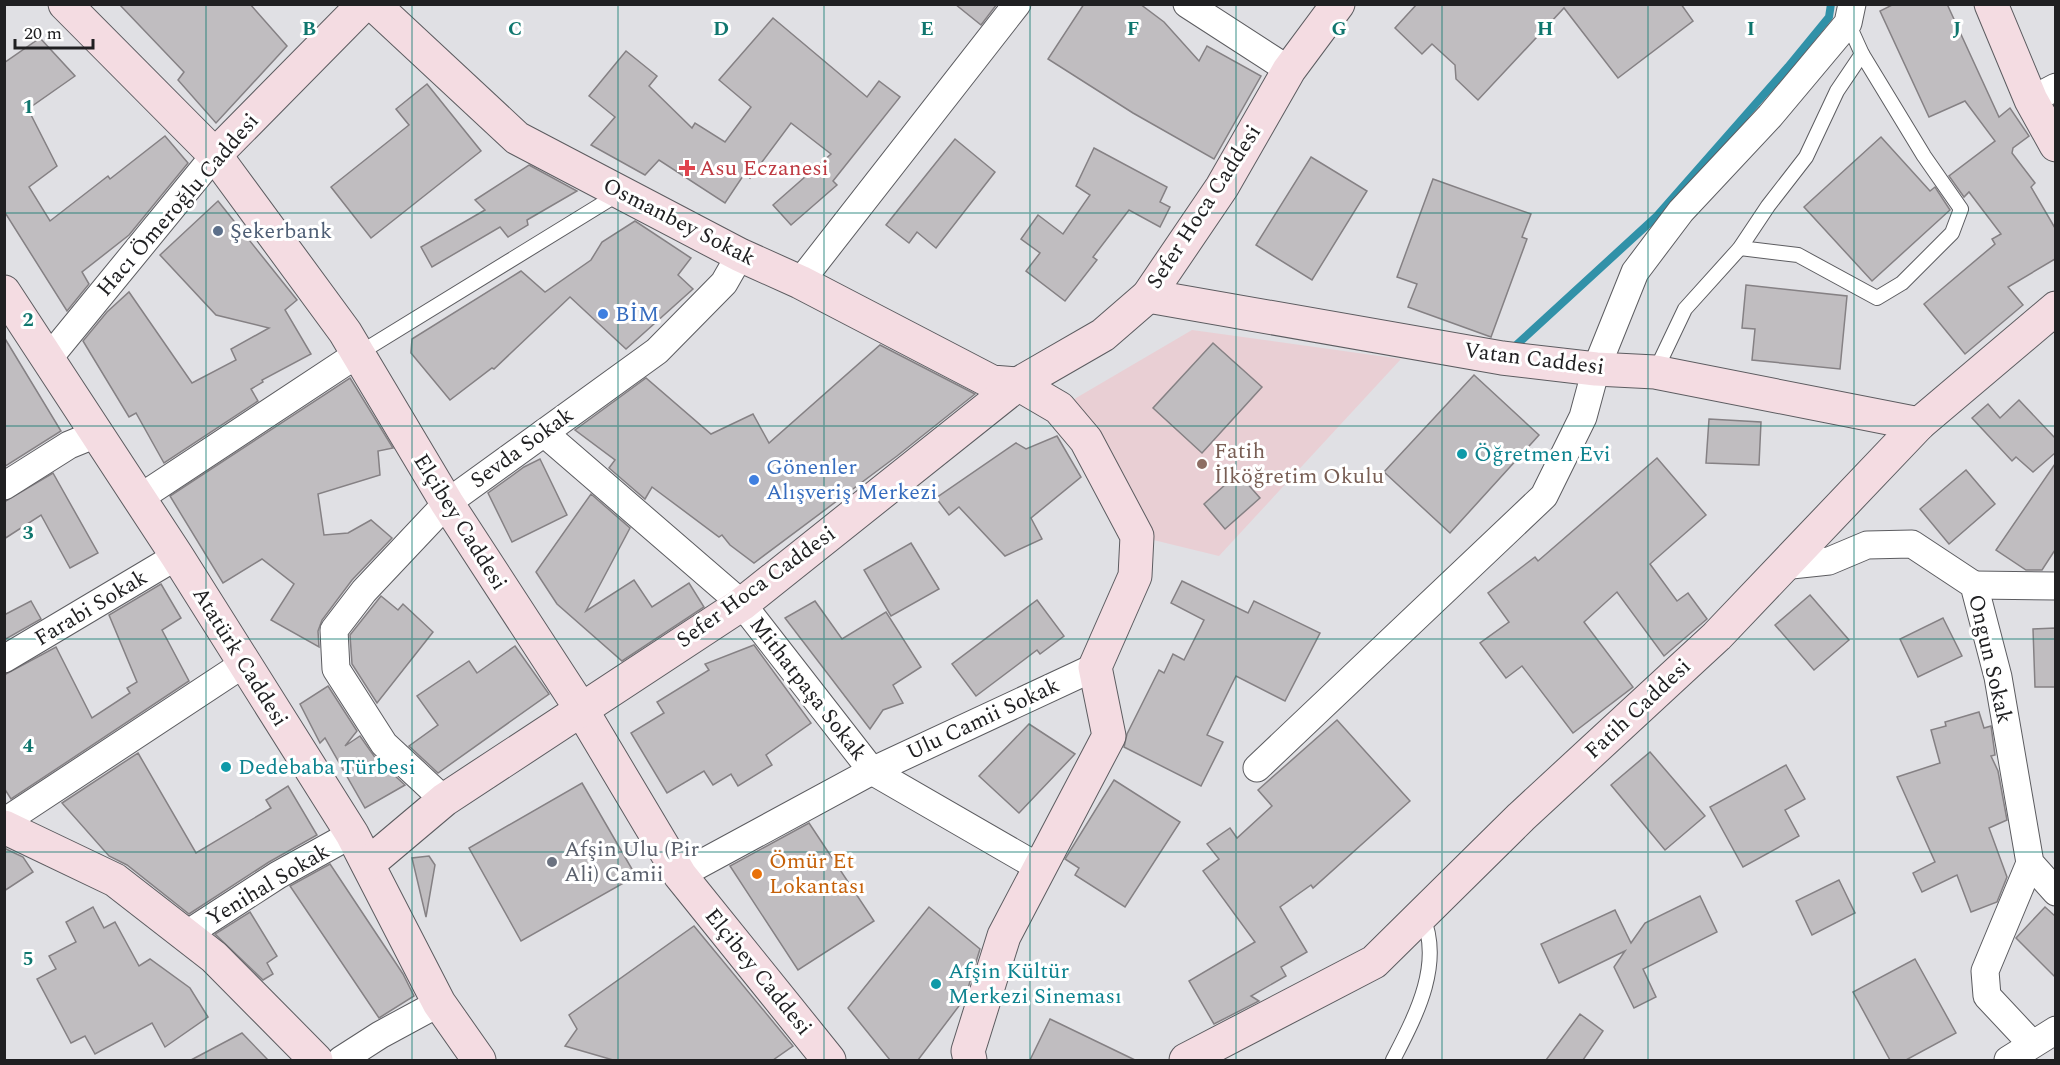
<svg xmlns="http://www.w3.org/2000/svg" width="2060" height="1065" font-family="Spectral,serif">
  <rect width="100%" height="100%" fill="#e0e0e4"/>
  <polygon fill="#e9cfd4" points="1192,330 1401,359 1219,556 1137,536 1059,408"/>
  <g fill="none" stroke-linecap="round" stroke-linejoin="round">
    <polyline stroke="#3191a8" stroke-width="8" points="1512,349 1657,216 1788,67 1829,17 1831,4"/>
  </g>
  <g fill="#c0bdc0" stroke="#858184" stroke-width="1.5">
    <polygon points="119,4 250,4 287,46 216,123 178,80 184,72"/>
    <polygon points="955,4 997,4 981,25"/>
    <polygon points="1084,4 1140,4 1164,22 1199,61 1207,46 1261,76 1214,159 1133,113 1048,59"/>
    <polygon points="1417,4 1681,4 1693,21 1618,78 1564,8 1478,100 1456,79 1455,65 1432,44 1422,54 1395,28"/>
    <polygon points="1894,4 1947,4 1999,117 2010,108 2029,136 2013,148 2012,153 2035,183 2031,187 2055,228 2055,259 2008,287 2023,305 1965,354 1924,304 1995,244 1992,239 2001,234 1969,192 1964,197 1949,176 1995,141 1965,101 1929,117 1880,11"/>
    <polygon points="773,18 867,97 879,81 900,97 833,181 837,185 791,225 773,205 831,154 791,123 750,178 745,173 725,203 659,160 645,175 591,145 615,117 589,96 626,51 657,76 649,86 692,128 695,123 725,142 751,107 719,80"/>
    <polygon points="40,38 75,76 28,109 57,166 29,187 50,221 108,176 110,179 165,136 188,163 129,235 82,272 89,284 67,311 4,211 4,63"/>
    <polygon points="427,84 481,151 371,238 331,187 409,125 396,109"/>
    <polygon points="1881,137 1930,191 1935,187 1950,210 1872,281 1804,207"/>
    <polygon points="955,139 995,172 936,248 917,232 909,243 886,225"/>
    <polygon points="1094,148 1167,187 1160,202 1170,207 1160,227 1129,210 1093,257 1097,260 1065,301 1026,271 1040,253 1021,239 1038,215 1063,234 1090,195 1076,186"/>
    <polygon points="1311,157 1367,191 1312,280 1256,245"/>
    <polygon points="529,165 577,191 527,220 528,225 508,237 500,227 432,267 421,247 485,210 475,200"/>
    <polygon points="1433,179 1531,214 1522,237 1527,239 1491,337 1408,307 1417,284 1397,277"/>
    <polygon points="218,201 297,300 285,310 311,354 262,380 263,382 251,389 258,401 164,463 136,413 129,417 83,341 107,312 129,292 192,383 236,360 231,349 269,328 216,315 160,255"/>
    <polygon points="635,221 691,258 678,275 693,289 626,349 570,297 494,369 492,368 450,400 411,353 412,339 521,271 545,292 591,260 602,242"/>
    <polygon points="1746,285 1847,296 1840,369 1752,360 1755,329 1742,328"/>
    <polygon points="4,337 61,431 4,467"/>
    <polygon points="1213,343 1262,387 1202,453 1153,408"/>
    <polygon points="880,345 975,394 897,456 754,563 730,545 722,535 719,537 652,487 645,499 609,468 615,460 575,430 646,378 711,434 753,414 769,443"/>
    <polygon points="1474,375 1539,435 1450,533 1384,472"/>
    <polygon points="350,378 393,448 378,451 380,475 318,494 324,535 348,533 371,520 392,538 352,580 322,620 318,631 319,647 271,620 294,584 262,559 223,583 170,496"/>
    <polygon points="2019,400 2055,438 2055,453 2033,472 2016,457 2012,461 1972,418 1988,404 2000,418"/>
    <polygon points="1709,419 1761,422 1759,465 1706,463"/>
    <polygon points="1057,436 1081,477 1031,518 1042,539 1005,556 959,507 949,515 936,498 1016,443 1026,449"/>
    <polygon points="1657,458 1706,515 1650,564 1677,601 1688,593 1707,619 1664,656 1617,592 1584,622 1633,687 1573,733 1522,666 1506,678 1480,643 1509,622 1488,593 1535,557 1538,561"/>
    <polygon points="540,459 567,515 512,542 488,493 524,467"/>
    <polygon points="2055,464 2055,550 2042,570 2026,570 1996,550"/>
    <polygon points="1966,470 1995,504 1949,544 1920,509"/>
    <polygon points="53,473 98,553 70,568 41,515 4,539 4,502"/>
    <polygon points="1238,473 1260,498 1225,529 1204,504"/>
    <polygon points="591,494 630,528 586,611 634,580 652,607 689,583 704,607 622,661 557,604 536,572"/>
    <polygon points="911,543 939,589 891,616 864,570"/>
    <polygon points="1182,581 1248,613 1254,601 1320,633 1285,701 1236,676 1207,735 1223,742 1201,786 1124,747 1127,734 1159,670 1164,673 1173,654 1184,660 1204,620 1171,603"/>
    <polygon points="161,584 181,618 162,630 189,681 11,799 4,788 4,675 56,647 92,718 130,693 127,688 137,682 109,615"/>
    <polygon points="1810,595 1849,640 1814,670 1775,625"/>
    <polygon points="381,596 398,610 403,604 433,632 377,703 352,664 350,635"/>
    <polygon points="1037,600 1064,636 1040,654 1037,650 976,696 952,664"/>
    <polygon points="31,601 41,619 4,640 4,615"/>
    <polygon points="815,601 842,639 886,612 921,667 893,685 903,703 883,710 870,729 785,618"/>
    <polygon points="1943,618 1962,656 1918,677 1900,639"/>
    <polygon points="2055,628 2055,687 2035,687 2033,629"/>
    <polygon points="754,645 811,723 766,755 772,765 738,786 731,774 713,785 704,771 667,793 631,733 664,713 657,702 709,670 705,664"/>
    <polygon points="515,646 549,694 438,773 409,746 438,725 417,696 469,661 477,673"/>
    <polygon points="328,686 357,731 345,746 360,736 381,766 383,765 405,785 365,808 325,738 320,743 300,704"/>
    <polygon points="1979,712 1984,728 1991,726 1995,755 1991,756 1998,771 2007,820 1989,828 2007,877 1997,902 1971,912 1957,875 1922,892 1913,873 1935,862 1897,777 1940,763 1931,730 1946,726 1945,722"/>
    <polygon points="1337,720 1410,801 1313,888 1311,885 1280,907 1307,952 1281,967 1286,976 1251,996 1259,1001 1214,1024 1189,981 1255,942 1203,871 1219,859 1207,844 1230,828 1237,838 1272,806 1258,790"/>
    <polygon points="1029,724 1075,754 1019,813 979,776"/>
    <polygon points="1650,752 1705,816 1665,850 1611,785"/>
    <polygon points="138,753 196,853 271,808 266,800 288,786 317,835 269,862 189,914 127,865 109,856 62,803"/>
    <polygon points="1786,765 1805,799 1785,810 1799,836 1743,867 1710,807"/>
    <polygon points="1114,780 1180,822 1125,907 1075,875 1079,868 1065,859"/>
    <polygon points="582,783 636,876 521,941 469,848"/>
    <polygon points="809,823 874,921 798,970 730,866"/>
    <polygon points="4,848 23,857 33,872 4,891"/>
    <polygon points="429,856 435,865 426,917 412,858"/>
    <polygon points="330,864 403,974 414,996 379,1018 290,886"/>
    <polygon points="1839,880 1855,913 1812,935 1796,901"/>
    <polygon points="1700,896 1717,932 1643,969 1656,997 1634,1008 1614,967 1625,951 1559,983 1541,944 1615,910 1631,943 1645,923"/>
    <polygon points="93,907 104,928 115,922 139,966 150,959 190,988 208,1017 165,1047 152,1023 95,1054 85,1036 71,1043 37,979 56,969 49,956 76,942 66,922"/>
    <polygon points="929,907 980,949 965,998 918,1060 890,1060 848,1008"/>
    <polygon points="2045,907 2055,916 2055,977 2016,938"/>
    <polygon points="250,912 277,956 267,963 273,974 263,980 215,934"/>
    <polygon points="694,926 793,1046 773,1060 613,1060 565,1046 577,1029 569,1015"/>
    <polygon points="1915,959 1956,1033 1906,1060 1890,1060 1853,992"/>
    <polygon points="1580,1014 1603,1031 1583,1060 1546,1060"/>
    <polygon points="1050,1019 1135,1060 1030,1060"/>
    <polygon points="242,1033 268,1060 191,1060"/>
  </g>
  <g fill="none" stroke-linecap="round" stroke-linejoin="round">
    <g stroke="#5c5c60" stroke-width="16">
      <g id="lane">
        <polyline points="1740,248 1798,255 1877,298 1902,283 1952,233 1961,209 1924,156 1862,54"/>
        <polyline points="358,354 620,193"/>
        <polyline points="1655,372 1685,309 1740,248 1768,206 1806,157 1837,91 1862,54 1848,23"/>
        <path d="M1393,1060C1415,1017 1444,964 1422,915"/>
      </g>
    </g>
    <g stroke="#5c5c60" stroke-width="29">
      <g id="street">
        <polyline points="1187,4 1289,70"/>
        <polyline points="2031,100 2056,87"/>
        <polyline points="800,282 1017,4"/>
        <polyline points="48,359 215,155"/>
        <polyline points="544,433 742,604 872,771 1040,868"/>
        <polyline points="4,486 69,445 96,434"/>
        <polyline points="138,499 356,355"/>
        <polyline points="1782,566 1829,561 1867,545 1912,544 1974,585 1998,677 2030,863 2056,892"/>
        <polyline points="1974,585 2056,586"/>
        <polyline points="4,659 177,556"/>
        <polyline points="1257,768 1544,496 1583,417 1596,369 1635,272 1681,211 1770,116 1848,23 1852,4"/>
        <polyline points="444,800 384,744 336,669 334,630 364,591 447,503 657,351 724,283 740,255"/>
        <polyline points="4,822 245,663"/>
        <polyline points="2030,863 1985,971 1987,996 2032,1044"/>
        <polyline points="680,875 872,771 1095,667"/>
        <polyline points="184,936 278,875 352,834"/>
        <polyline points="341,1060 380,1035 439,1003"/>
        <polyline points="2008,1060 2056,1030"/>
      </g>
    </g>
    <g stroke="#5c5c60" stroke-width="35">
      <g id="secondary">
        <polyline points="65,4 215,155 345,332 447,503 581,709 680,875 829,1060"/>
        <polyline points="373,4 517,138 740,255 800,282 992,382 1018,384 1059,408 1086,440 1137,536 1135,576 1095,667 1109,736 1004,936 968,1051 970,1060"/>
        <polyline points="1991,4 2031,100 2056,145"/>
        <polyline points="215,155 364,4"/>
        <polyline points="4,292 177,556 352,834 439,1003 479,1060"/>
        <polyline points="1148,296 1502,358 1596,369 1655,372 1919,424"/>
        <polyline points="4,827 115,880 214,957 316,1060"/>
        <polyline points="368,864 444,800 742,604 1018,384 1103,335 1148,296 1222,187 1289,70 1338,4"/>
        <polyline points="1186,1060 1374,962 1521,817 1717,636 1919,424 2056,308"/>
      </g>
    </g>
    <use href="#lane" stroke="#fff" stroke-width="14"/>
    <use href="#street" stroke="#fff" stroke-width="27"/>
    <use href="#secondary" stroke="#f4dce2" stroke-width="33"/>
  </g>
  <path fill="none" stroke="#0f766e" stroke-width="1.5" stroke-opacity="0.55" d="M206,4V1060M412,4V1060M618,4V1060M824,4V1060M1030,4V1060M1236,4V1060M1442,4V1060M1648,4V1060M1854,4V1060M4,213H2056M4,426H2056M4,639H2056M4,852H2056"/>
  <path fill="#e0444e" stroke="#fff" stroke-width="2" d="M684 159h6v6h6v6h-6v6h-6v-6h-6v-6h6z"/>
  <circle fill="#5c6f8a" stroke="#fff" stroke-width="2" cx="218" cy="231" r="6"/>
  <g fill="#3f7fe0" stroke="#fff" stroke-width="2">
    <circle cx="603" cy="314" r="6"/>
    <circle cx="754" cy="480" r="6"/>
  </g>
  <g fill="#0f9aa8" stroke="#fff" stroke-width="2">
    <circle cx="1462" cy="454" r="6"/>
    <circle cx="226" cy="767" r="6"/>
    <circle cx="936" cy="984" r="6"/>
  </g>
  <circle fill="#8d6e63" stroke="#fff" stroke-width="2" cx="1202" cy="464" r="6"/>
  <circle fill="#6b7280" stroke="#fff" stroke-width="2" cx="552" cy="862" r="6"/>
  <circle fill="#e8710a" stroke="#fff" stroke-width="2" cx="757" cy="874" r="6"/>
  <g text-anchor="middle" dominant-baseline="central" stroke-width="6" stroke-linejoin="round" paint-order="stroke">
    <g font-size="22" fill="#be3a42" stroke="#fff" text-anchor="start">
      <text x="699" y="168">Asu Eczanesi</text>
    </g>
    <g font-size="22" fill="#202022" stroke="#fff">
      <text transform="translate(178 205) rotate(-49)">Hacı Ömeroğlu Caddesi</text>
      <text transform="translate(1204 207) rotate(-57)">Sefer Hoca Caddesi</text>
      <text transform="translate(679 222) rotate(27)">Osmanbey Sokak</text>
      <text transform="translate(1534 359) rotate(7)">Vatan Caddesi</text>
      <text transform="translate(522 448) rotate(-36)">Sevda Sokak</text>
      <text transform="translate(460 522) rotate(58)">Elçibey Caddesi</text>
      <text transform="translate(756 587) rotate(-36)">Sefer Hoca Caddesi</text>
      <text transform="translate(91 608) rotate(-31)">Farabi Sokak</text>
      <text transform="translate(240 657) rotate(58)">Atatürk Caddesi</text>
      <text transform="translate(1990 659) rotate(77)">Ongun Sokak</text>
      <text transform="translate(808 689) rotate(52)">Mithatpaşa Sokak</text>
      <text transform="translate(1638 709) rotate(-43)">Fatih Caddesi</text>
      <text transform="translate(983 719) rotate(-25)">Ulu Camii Sokak</text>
      <text transform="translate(268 885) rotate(-31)">Yenihal Sokak</text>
      <text transform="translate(758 972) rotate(51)">Elçibey Caddesi</text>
    </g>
    <g font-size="22" fill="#4e5e75" stroke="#fff" text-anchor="start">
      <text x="230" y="231">Şekerbank</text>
    </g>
    <g font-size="22" fill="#366cbe" stroke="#fff" text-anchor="start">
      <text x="615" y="314">BİM</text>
      <text x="766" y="467">Gönenler<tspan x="766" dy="25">Alışveriş Merkezi</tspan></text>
    </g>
    <g font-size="22" fill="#785e54" stroke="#fff" text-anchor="start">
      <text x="1214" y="451">Fatih<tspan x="1214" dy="25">İlköğretim Okulu</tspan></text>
    </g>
    <g font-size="22" fill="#0d838f" stroke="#fff" text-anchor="start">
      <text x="1474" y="454">Öğretmen Evi</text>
      <text x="238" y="767">Dedebaba Türbesi</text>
      <text x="948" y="971">Afşin Kültür<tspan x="948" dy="25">Merkezi Sineması</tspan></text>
    </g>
    <g font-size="22" fill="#5b616d" stroke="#fff" text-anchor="start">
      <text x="564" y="849">Afşin Ulu (Pir<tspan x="564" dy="25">Ali) Camii</tspan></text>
    </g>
    <g font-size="22" fill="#c56008" stroke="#fff" text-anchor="start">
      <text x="769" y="861">Ömür Et<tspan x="769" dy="25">Lokantası</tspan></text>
    </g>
  </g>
  <g font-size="20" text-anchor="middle" font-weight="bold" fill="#0f766e" stroke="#fff" stroke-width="6" stroke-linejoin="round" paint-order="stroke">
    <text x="309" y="35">B</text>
    <text x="515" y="35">C</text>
    <text x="721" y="35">D</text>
    <text x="927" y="35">E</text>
    <text x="1133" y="35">F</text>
    <text x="1339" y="35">G</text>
    <text x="1545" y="35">H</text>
    <text x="1751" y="35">I</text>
    <text x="1957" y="35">J</text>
    <text x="28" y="113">1</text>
    <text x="28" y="326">2</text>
    <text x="28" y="539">3</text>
    <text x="28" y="752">4</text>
    <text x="28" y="965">5</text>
  </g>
  <rect width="2060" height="1065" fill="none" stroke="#202022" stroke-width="12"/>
  <path d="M15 39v9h78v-9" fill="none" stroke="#202022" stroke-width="3"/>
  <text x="24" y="39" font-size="18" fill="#202022" stroke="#ffffff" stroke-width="4.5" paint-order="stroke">20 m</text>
</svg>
